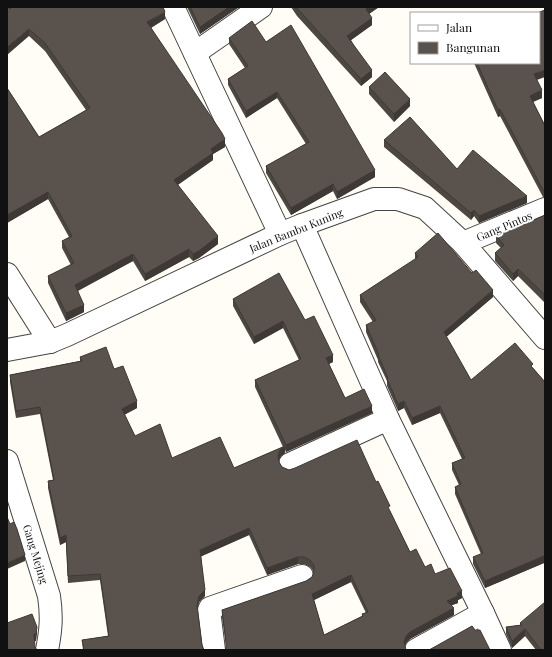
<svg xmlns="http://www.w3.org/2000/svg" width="552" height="657" font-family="'Playfair Display',serif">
  <rect width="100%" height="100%" fill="#fffdf5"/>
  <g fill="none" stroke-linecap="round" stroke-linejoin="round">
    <g stroke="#444" stroke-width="24">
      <g id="minor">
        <polyline points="173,7 280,234"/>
        <polyline points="195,53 261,7"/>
        <polyline points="302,225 388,419 483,613 500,650"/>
        <polyline points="463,243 545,209"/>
        <polyline points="7,274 50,342"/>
        <polyline points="7,350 50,342 67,335 280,234 302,225 374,199 398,199 425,208 463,243 545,338"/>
        <path d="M7,461L49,596C52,616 51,630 47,650"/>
        <polyline points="290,464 388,419"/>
        <polyline points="214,650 209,610 210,608 302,576"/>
        <polyline points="416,650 483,613"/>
      </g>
    </g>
    <use href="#minor" stroke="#fff" stroke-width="22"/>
  </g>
  <g fill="#4d4742" fill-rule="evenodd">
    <polygon points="187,7 239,7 200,34"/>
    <polygon points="291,7 379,7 369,14 372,25 351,40 372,77 361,86 297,16"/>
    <polygon points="10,9 165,19 151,28 225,147 213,154 213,160 178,185 218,244 199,258 193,261 189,257 145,281 133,261 78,291 84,312 66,321 48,283 48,276 71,265 62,248 62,241 69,237 48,199 7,223 7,88 39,137 86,110 45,51 29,36"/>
    <polygon points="229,38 266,42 375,177 337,199 333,191 291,215 266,173 266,166 306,144 277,98 246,118 228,85 228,79 245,68 229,44"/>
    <polygon points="474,63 539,63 537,80 542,98 533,102 545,125 545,197 543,197 500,116 498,117"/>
    <polygon points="369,87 410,106 394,122 369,94"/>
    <polygon points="384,140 457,169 527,203 479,223 474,216 471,220 384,147"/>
    <polygon points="545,215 545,303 518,276 513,281 495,261 495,253 501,248 496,243 496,236"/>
    <polygon points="415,253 472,273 493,297 446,337 471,380 533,368 545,382 545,564 544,563 485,588 473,564 473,557 481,554 455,494 455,487 459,485 452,470 452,463 462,459 440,413 412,425 404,408 398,411 387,386 387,381 378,362 378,360 366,332 366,325 373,322 360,302 360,295 415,260"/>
    <path d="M233,299L305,320L333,362L329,364L345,398L372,413L286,452L285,450V453L280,457L279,462L282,467L390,511L410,552L425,567L435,574L462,598L458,600V603L452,605L454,615L410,639L406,643L405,646L226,648V645L222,617V610L306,581L312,577L314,572L310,567L304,564H298L267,575L249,535L201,556L205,596L199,602L197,609L202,645L204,650H83L82,640L108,636L100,580L68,583L66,542L60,545L48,488V481L53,480L40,414L16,418L10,382V375L80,361V357L114,369L137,408L124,415L135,436L172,458L234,468L283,447L255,387V380L299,360L283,328L254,344L233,306ZM351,582L366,613L362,614V616L324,635L314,600Z"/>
    <polygon points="520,623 545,650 536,650 525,636 512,648 506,634 506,627 520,625"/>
  </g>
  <g fill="#3f3936">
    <polygon points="229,7 239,7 200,34 200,27"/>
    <polygon points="369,7 379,7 366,16 366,9"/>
    <polygon points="165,12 165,19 147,30 147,22"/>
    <polygon points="372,18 372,25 347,43 347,36"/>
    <polygon points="29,29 29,36 7,55 7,47"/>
    <polygon points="372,70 372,77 361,86 361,79"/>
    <polygon points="545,70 545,77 534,81 534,74"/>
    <polygon points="542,90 542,98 530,103 530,96"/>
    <polygon points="277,92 277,98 246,118 246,111"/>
    <polygon points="410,99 410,106 394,122 394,114"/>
    <polygon points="500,109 500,116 498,117 498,110"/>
    <polygon points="225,139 225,147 213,154 213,160 174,187 174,180 211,149"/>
    <polygon points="375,170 375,177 337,199 337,192"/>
    <polygon points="333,184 333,191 291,215 291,208"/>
    <polygon points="48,192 48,199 7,223 7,215"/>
    <polygon points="527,196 527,203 479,223 479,216"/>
    <polygon points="474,210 474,216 471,220 471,213"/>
    <polygon points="218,236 218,244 199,258 193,261 193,254"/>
    <polygon points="189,249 189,257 145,281 145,274"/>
    <polygon points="133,254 133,261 75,292 75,285"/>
    <polygon points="518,269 518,276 513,281 513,274"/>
    <polygon points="493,290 493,297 444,339 444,332"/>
    <polygon points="84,305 84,312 66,321 66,313"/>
    <polygon points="283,321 283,328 254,344 254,337"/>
    <polygon points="333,355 333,362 326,365 326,358"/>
    <polygon points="137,401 137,408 122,416 122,409"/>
    <polygon points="404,401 404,408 398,411 398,404"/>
    <polygon points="372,406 372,413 286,452 286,445"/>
    <polygon points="440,406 440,413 412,425 412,418"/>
    <polygon points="285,446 285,453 280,457 278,462 278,456 280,450"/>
    <polygon points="249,528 249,535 200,557 200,550"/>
    <polygon points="66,535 66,542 60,545 60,538"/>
    <polygon points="25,555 25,561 7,569 7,563"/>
    <polygon points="544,556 544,563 485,588 485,581"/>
    <polygon points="298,557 298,564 267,575 267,568"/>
    <polygon points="351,575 351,582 312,601 312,594"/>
    <polygon points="205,590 205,596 199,602 197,612 197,605 199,596"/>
    <polygon points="462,591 462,598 458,600 458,603 447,607 447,601 457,593"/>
    <polygon points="454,608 454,615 410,639 406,643 404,649 404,642 406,636 410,632"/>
    <polygon points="37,627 37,634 36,641 34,641 34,634"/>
    <polygon points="525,629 525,636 512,648 512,641"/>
  </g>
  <g fill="#5a524d" stroke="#3f3936" fill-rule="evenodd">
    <polygon points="7,7 8,7 10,9 12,7 163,7 165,12 147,22 222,133 225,139 211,149 213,153 174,180 218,236 199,251 193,254 189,249 145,274 133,254 75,285 84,305 66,313 48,276 74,263 62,241 72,236 48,192 7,215 7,88 39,137 90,108 45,43 29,29 7,47"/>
    <polygon points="190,7 229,7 200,27"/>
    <polygon points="296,7 369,7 366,9 372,18 347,36 372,70 361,79"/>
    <polygon points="545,10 545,70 534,74 542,90 530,96 545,126 545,190 543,190 500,109 498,110 477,63 539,63 539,13 537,13"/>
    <polygon points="252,21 266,42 291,25 375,170 337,192 333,184 291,208 266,166 309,142 277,92 246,111 228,79 248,66 229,38"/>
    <polygon points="385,72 410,99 394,114 369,87"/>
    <polygon points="410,117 457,169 473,150 527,196 479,216 474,210 471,213 384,140"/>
    <polygon points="545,215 545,295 518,269 513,274 495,253 504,245 496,236"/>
    <polygon points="438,233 472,273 476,270 493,290 444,332 471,380 515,343 533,364 531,366 545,382 545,557 544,556 485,581 473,557 483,553 455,487 461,484 452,463 465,458 440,406 412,418 404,401 398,404 387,379 388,378 378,355 379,355 366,325 376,320 360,295 418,257 415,253"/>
    <polygon points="279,273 305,320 314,316 333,355 326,358 345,398 364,389 372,406 286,445 255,380 301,359 283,321 254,337 233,299"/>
    <path d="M106,347L114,369L123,366L137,401L122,409L135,436L160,424L172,458L220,437L234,468L285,446L280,450L278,456L279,462L282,467L289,470L295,468L357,440L376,482L378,481L390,506L388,507L410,552L416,549L425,567L431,564L435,574L450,568L462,591L457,593L458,596L447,601L454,608L410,632L406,636L404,642L406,650H224L226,648V642L222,610L306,581L312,577L314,571V565L310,560L304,557H298L267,568L249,528L200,550L205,590L199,596L197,605L202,645L204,650H84L82,640L109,636L100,574L68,576L66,535L60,538L48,481L54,480L40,407L16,411L10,375L82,361L80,357ZM351,575L368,612L362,614L363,616L324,635L312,594Z"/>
    <polygon points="7,517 10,524 14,522 17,529 25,555 7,563"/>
    <polygon points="545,602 545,650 541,650 525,629 512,641 506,627 522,625 520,623"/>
    <polygon points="32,614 37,627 36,634 34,634 35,647 37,650 7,650 7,623"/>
    <polygon points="472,626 476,631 480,630 490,650 429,650"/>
  </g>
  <g text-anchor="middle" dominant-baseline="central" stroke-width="4" stroke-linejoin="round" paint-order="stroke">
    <g font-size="11" fill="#111" stroke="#fff">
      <text transform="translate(504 226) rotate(-23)">Gang Pintos</text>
      <text transform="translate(296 230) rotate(-22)">Jalan Bambu Kuning</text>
      <text transform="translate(36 554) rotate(73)">Gang Mejing</text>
    </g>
  </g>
  <rect width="552" height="657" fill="none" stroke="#111111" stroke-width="16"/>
  <rect x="410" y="12" width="130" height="52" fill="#ffffff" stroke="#a0a0a0"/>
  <rect x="418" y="25" width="20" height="6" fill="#ffffff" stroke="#a0a0a0"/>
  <text x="446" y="32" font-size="12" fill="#111111">Jalan</text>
  <rect x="418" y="42" width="20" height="12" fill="#5a524d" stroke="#a0a0a0"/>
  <text x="446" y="52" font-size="12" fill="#111111">Bangunan</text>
</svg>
